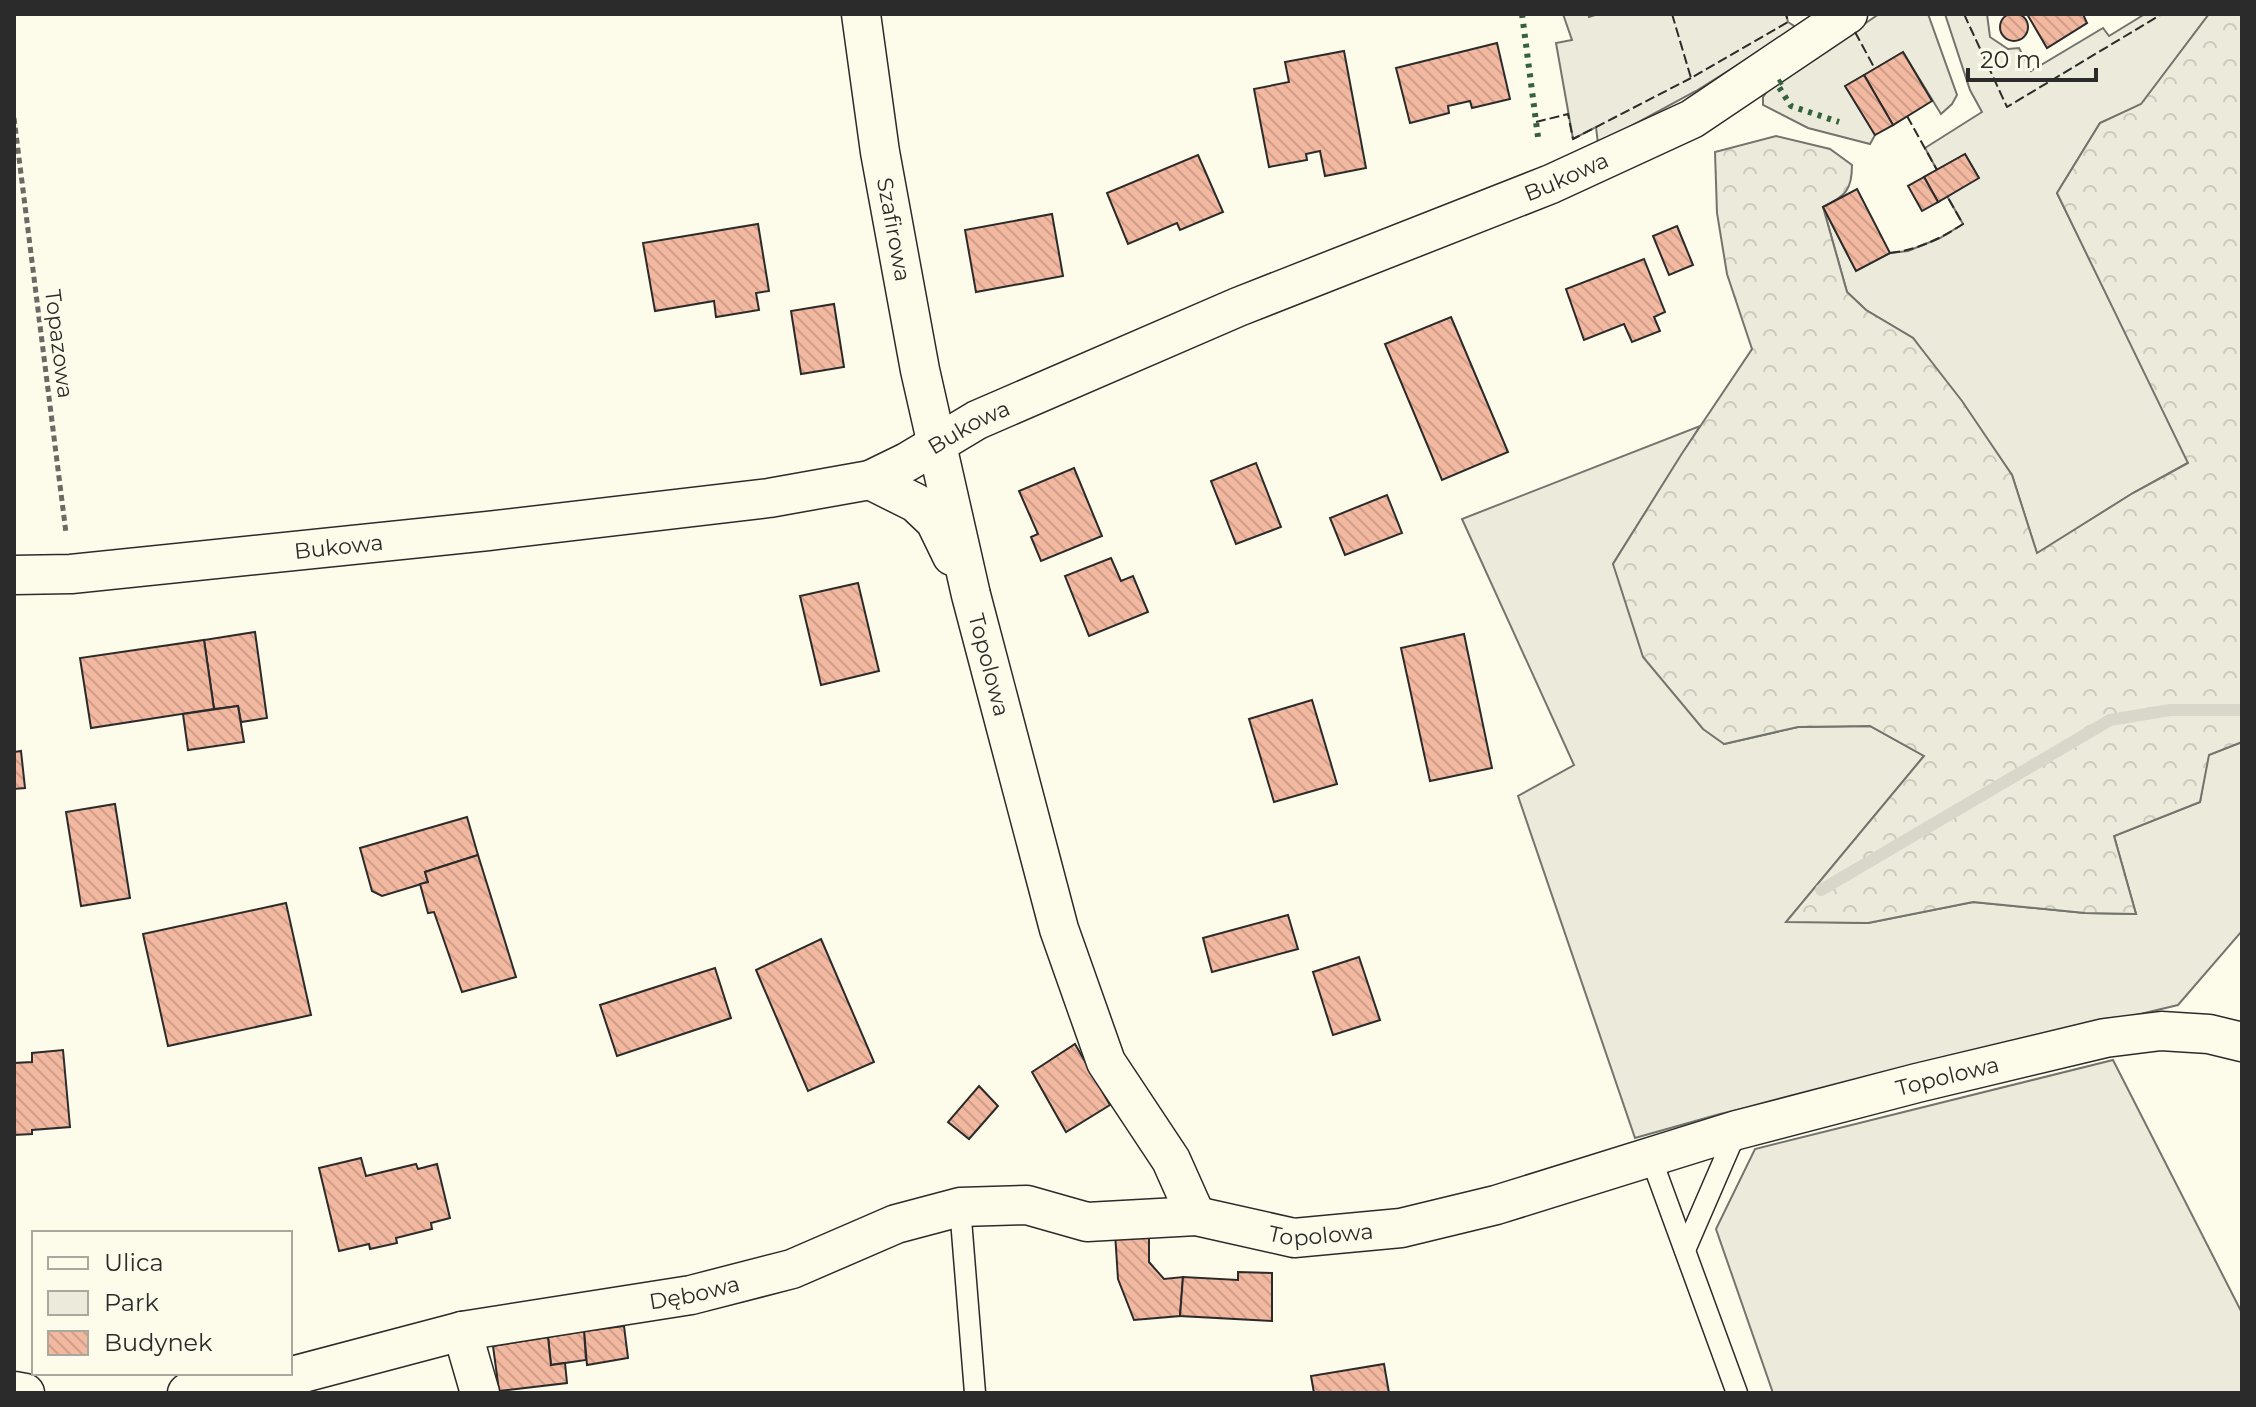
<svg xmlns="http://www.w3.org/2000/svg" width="2256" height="1407" font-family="Montserrat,sans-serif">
  <defs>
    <pattern id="forest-crowns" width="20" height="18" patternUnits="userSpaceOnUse" patternTransform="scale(2)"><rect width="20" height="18" fill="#ecebdb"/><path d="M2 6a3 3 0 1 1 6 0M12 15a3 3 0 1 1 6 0" fill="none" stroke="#cbcabc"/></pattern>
    <pattern id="building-back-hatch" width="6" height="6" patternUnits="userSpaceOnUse" patternTransform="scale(2)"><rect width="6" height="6" fill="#f2b8a0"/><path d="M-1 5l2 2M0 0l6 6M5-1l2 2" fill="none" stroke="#d09e8a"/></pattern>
  </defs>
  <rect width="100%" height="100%" fill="#fdfbea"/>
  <g fill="#ecebdb" stroke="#74746e" stroke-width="2">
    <polygon points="1563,14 1588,14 1589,17 1598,14 1786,14 1788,22 1794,26 1792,31 1696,91 1598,144 1596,127 1573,139 1556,43 1572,40"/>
    <polygon points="1879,14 1928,14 1957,95 1952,104 1941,114 1903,52 1846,86 1875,135 1870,144 1808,128 1763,105 1763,97 1769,89"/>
    <polygon points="1945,14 1987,14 1990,37 2008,49 2019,48 2031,71 2103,28 2109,36 2145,14 2209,14 2141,105 2100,123 2057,193 2189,462 2133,493 2037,554 2012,475 1913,338 1866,310 1847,292 1823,207 1856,271 1890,253 1908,251 1940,238 1963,224 1947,196 1978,177 1965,154 1937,170 1925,148 1982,112 1970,90"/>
    <polygon points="1700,426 1613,564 1724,744 1798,727 1870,726 1924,756 1787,921 1868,923 1973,902 2085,913 2136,914 2114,836 2200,802 2208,755 2242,742 2242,931 2178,1005 1720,1114 1635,1138 1518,796 1574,765 1462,519"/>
    <polygon points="2113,1060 2242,1313 2242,1393 1773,1393 1716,1229 1755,1149"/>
  </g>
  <path fill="url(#forest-crowns)" stroke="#74746e" stroke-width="2" d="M2209,14H2242V742L2209,755L2200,802L2114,836L2136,914L2085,913L1973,902L1868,923L1786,922L1924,756L1870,726L1798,727L1724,744L1703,729L1643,657L1613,564L1681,455L1752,349L1727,274L1717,213L1715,152L1776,136L1830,149L1852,165C1852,191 1845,196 1823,207L1847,292L1866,310L1913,338L1962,401L2012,475L2037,553L2133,493L2188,463L2057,193L2100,123L2141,104Z"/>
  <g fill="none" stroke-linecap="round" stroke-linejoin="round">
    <polyline stroke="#d8d7c9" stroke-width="12" points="1821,890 2110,720 2170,710 2242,710"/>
  </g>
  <g fill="url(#building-back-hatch)" stroke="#2b2b2b" stroke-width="2">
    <circle cx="2014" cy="27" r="14"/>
    <polygon points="2027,14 2083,14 2087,23 2047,48"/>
    <polygon points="1497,43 1510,99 1472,108 1470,101 1448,106 1449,113 1410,123 1396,68"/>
    <polygon points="1344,51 1366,168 1325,176 1320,151 1306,154 1307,160 1269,167 1254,89 1289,82 1285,62"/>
    <polygon points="1903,52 1932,101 1893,125 1864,75"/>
    <polygon points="1864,75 1893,125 1875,135 1845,86"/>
    <polygon points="1965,154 1979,178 1938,202 1924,177"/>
    <polygon points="1198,155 1223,212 1180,230 1177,223 1128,244 1107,193"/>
    <polygon points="1924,177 1938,202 1922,211 1908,186"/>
    <polygon points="1857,189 1890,253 1856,271 1823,207"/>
    <polygon points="1052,214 1063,276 976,292 965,230"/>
    <polygon points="758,224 769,291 756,293 759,310 716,317 714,301 655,311 643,243"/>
    <polygon points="1677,226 1693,265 1669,275 1653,236"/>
    <polygon points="1644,259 1665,312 1654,317 1660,331 1632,342 1624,324 1584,340 1566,289"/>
    <polygon points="834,304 844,367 801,374 791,311"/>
    <polygon points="1451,317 1508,452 1442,480 1385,344"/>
    <polygon points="1256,463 1281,527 1236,544 1211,481"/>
    <polygon points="1074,468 1102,536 1041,561 1031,537 1038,534 1019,491"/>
    <polygon points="1387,495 1402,533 1345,555 1330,518"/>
    <polygon points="1111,558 1121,581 1133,576 1148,612 1089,636 1065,576"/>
    <polygon points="858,583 879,671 821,685 800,596"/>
    <polygon points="255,632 267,718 241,722 238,706 214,709 204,640"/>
    <polygon points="1464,634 1492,768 1430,781 1401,648"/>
    <polygon points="204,640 214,709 91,728 80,658"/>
    <polygon points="1312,700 1337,784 1274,802 1249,719"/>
    <polygon points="238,706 244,742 188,750 183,714"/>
    <polygon points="21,751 25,788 14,789 14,752"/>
    <polygon points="115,804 130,898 81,906 66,812"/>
    <polygon points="467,817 478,855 425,872 428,882 382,896 372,891 360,848"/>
    <polygon points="478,855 516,977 462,992 434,912 428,913 420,884 428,882 425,872"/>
    <polygon points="286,903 311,1015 168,1046 143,934"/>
    <polygon points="1288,915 1298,949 1212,972 1203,938"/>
    <polygon points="821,939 874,1062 808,1091 756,970"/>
    <polygon points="1359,957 1380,1020 1333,1035 1313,972"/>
    <polygon points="715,968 731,1018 617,1056 600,1005"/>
    <polygon points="1075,1044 1110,1105 1066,1132 1032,1072"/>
    <polygon points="63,1050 70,1127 32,1130 32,1134 14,1135 14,1063 32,1062 32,1053"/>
    <polygon points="979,1086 998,1106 969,1139 948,1122"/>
    <polygon points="361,1158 366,1176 416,1164 418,1169 437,1164 450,1218 431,1223 432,1229 396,1238 397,1243 370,1249 369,1244 339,1251 319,1168"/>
    <polygon points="1115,1233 1149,1234 1149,1262 1164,1279 1183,1277 1180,1316 1134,1320 1118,1279"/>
    <polygon points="1238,1272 1272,1273 1272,1321 1180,1316 1183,1277 1238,1280"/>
    <polygon points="624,1326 628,1358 587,1365 584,1331"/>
    <polygon points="584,1331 586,1360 551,1365 548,1337"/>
    <polygon points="548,1337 551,1365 565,1363 567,1383 499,1391 493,1346"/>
    <polygon points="1384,1364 1389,1393 1314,1393 1311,1376"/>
  </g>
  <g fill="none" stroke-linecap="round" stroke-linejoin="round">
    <g stroke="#2b2b2b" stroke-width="23">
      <g id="service">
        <polyline points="1651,1158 1737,1393"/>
        <polyline points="960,1207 975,1393"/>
        <polyline points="1685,1250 1737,1130"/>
      </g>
    </g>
    <g stroke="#2b2b2b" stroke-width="41">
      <g id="minor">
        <path id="s1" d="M861,14L880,152L920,370L971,595L1059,929L1106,1062L1171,1160L1196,1216"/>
        <polyline points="870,480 916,503 935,521 952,556"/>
        <path id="s2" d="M14,575L71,574L488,531L769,498L870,480L907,462L977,420L1238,307L1551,184L1692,119L1848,14"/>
        <polyline points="462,1331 480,1393"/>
        <polyline points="14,1391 25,1393"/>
        <path id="s3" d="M187,1393L258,1385L462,1331L691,1295L792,1269L896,1224L960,1207L1027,1205L1087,1222L1196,1216L1294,1238L1401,1228L1496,1205L1737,1130L1917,1083L2105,1038L2161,1031L2209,1034L2242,1042"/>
      </g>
    </g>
    <polyline stroke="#6a6964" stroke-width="5" stroke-dasharray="6 4" stroke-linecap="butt" points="14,118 66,533"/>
    <use href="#service" stroke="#fdfbea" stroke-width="20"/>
    <use href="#minor" stroke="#fdfbea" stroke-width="38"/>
    <g stroke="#34623c" stroke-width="6" stroke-dasharray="4 6" stroke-linecap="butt">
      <polyline points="1522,14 1538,137"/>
      <polyline points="1782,81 1777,84 1791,106 1839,122"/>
    </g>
    <g stroke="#2b2b2b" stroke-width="2" stroke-dasharray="10 4" stroke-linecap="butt">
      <polyline points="1672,14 1691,78 1788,22 1786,14"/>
      <polyline points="1964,14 2007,107 2162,14"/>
      <polyline points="1855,32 1875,69"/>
      <polyline points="1907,116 1937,170"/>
      <polyline points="1536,122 1568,114 1573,139 1691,78"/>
      <path d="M1890,253C1917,250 1940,239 1963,224L1947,196"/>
    </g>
  </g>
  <g text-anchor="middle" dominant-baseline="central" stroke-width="6" stroke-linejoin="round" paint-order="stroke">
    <g font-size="22" fill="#2b2b2b" stroke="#fdfbea">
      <text stroke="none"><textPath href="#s2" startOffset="1622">Bukowa</textPath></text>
      <text stroke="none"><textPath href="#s1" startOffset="218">Szafirowa</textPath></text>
      <text transform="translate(59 344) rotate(83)">Topazowa</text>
      <text stroke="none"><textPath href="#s2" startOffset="974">Bukowa</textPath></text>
      <text stroke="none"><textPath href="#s2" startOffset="326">Bukowa</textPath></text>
      <text stroke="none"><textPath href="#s1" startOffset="664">Topolowa</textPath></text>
      <text stroke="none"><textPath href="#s3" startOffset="1812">Topolowa</textPath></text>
      <text stroke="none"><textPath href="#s3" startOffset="1164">Topolowa</textPath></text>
      <text stroke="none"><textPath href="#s3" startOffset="518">Dębowa</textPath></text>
    </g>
  </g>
  <rect width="2256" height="1407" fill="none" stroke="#2b2b2b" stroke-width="32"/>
  <rect x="32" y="1231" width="260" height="144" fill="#fdfbea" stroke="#a9a89e" stroke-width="2"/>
  <rect x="48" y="1257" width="40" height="12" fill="#fdfbea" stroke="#a9a89e" stroke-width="2"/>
  <text x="104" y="1271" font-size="24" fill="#2b2b2b">Ulica</text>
  <rect x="48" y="1291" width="40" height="24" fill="#ecebdb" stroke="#a9a89e" stroke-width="2"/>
  <text x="104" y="1311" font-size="24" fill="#2b2b2b">Park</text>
  <rect x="48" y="1331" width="40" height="24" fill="url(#building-back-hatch)" stroke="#a9a89e" stroke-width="2"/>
  <text x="104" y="1351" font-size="24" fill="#2b2b2b">Budynek</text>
  <path d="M1968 68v12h128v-12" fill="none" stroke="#2b2b2b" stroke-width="4"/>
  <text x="1980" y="68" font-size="24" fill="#2b2b2b" stroke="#fdfbea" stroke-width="6" paint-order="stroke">20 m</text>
</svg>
